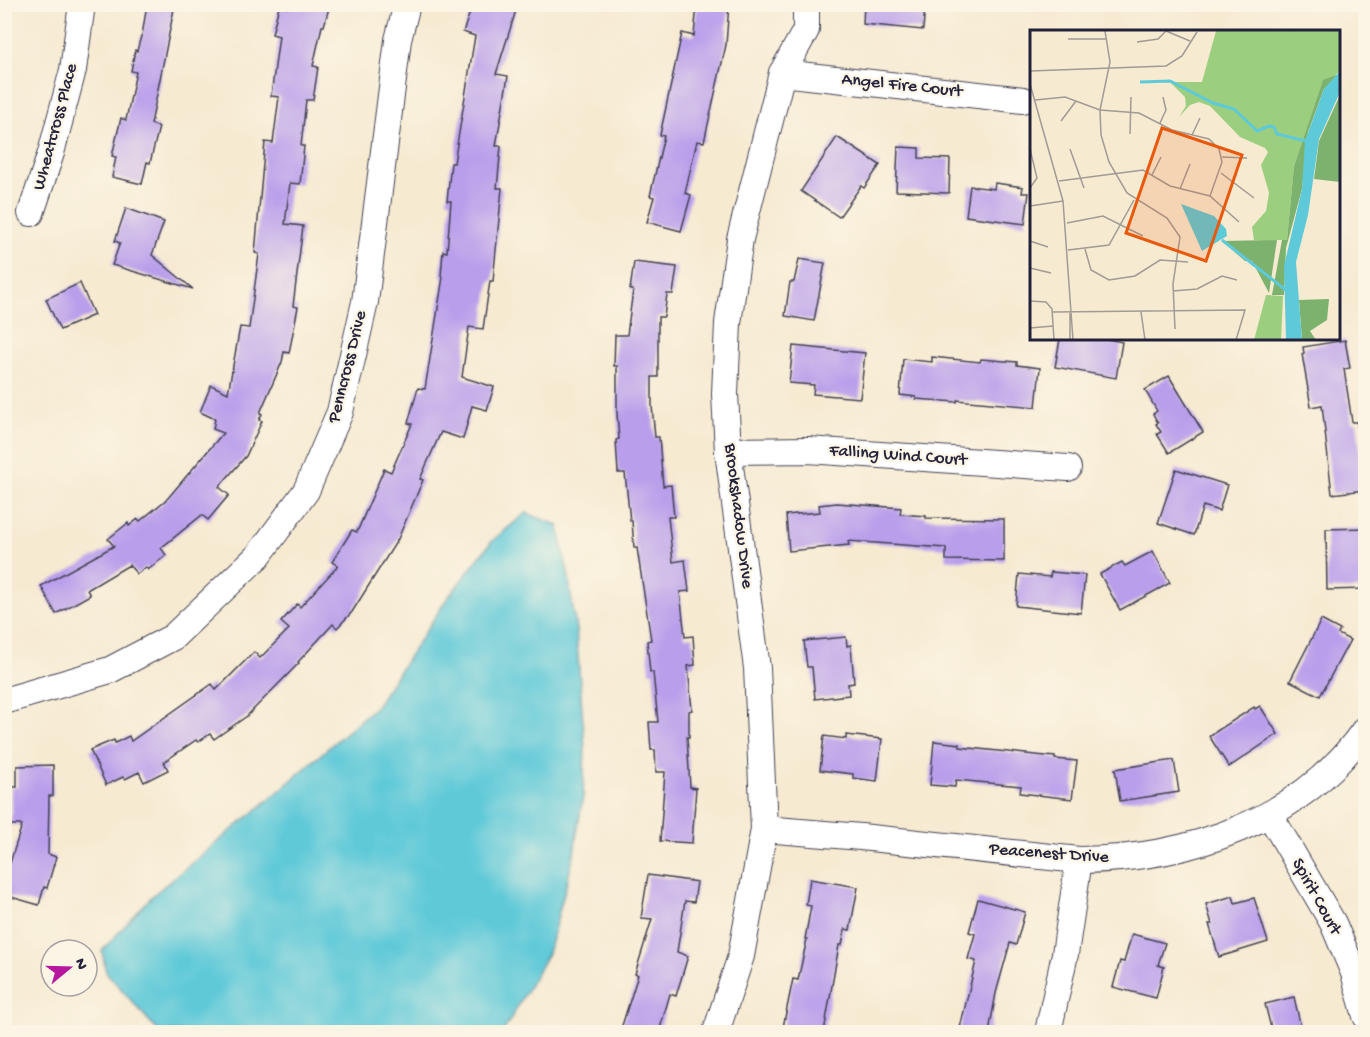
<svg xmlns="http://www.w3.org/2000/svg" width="1370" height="1037" font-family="'Gochi Hand',sans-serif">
  <rect width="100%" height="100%" fill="#fcf5e5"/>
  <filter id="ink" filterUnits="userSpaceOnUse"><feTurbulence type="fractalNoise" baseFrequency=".0167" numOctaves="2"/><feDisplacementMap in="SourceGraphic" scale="12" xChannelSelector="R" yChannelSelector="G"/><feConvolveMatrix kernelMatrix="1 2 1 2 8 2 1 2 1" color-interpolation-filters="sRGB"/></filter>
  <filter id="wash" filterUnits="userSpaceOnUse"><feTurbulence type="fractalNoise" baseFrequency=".008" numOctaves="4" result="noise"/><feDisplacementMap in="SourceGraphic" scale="24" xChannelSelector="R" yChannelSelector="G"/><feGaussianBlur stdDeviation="1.35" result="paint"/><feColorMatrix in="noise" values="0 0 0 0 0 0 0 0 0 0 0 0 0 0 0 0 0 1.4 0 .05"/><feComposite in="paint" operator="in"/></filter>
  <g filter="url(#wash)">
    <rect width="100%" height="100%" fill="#f6ead1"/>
    <polygon fill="#5ec9d8" stroke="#40768a" stroke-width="1.5" points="526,513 558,525 568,573 576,630 585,748 583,796 573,859 548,953 503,1032 159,1032 106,972 102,951 152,896 278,792 376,706 447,599 492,541"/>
    <g id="blocks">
      <g fill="#b99feb">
        <polygon points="147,4 175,4 151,124 159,127 150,163 147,162 142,184 112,177 116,157 112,156 121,118 126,120 136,72 131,71 135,50 137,51 141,36 142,36"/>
        <polygon points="288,4 330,4 324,26 322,26 313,66 318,67 313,100 306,100 301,146 304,146 300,184 290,183 285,224 303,226 293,306 298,307 289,353 284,352 282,362 260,413 262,414 259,420 262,421 246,456 219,487 229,495 208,520 202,515 161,548 166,555 148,570 146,567 137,574 129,565 87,590 90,595 56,614 41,586 114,546 108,539 128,523 129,526 138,519 140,521 168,498 223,433 213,429 215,419 200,412 211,385 228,393 240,327 249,328 259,254 255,253 265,142 273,143 279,97 271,96 279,36 272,34 279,6 287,8"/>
        <polygon points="473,4 518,4 496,74 508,76 496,146 501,146 497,188 502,188 493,281 490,281 483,329 469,327 462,377 494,387 487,410 472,406 463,439 441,432 420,479 423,480 398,539 352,612 337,628 333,624 298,662 299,663 247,716 214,739 210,734 198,742 196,740 164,762 168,770 144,782 139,772 125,779 123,777 106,785 90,750 114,740 115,743 129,736 131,741 212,684 216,690 254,652 260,658 289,629 281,622 297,604 300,607 338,566 332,562 352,530 357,532 384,469 391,472 412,424 408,423 418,388 425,389 443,277 441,276 443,251 447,252 451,201 447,201 451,163 454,163 475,36 463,32"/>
        <polygon points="697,4 729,4 726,45 704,142 697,141 685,193 691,195 681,231 647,222 654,197 650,196 664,136 660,135 682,33 694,36"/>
        <polygon points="864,4 925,4 923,30 863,24"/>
        <polygon points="837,137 880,165 864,188 861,186 839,217 801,191"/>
        <polygon points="898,147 919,148 919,158 950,159 949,193 896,191"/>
        <polygon points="995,183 1023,187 1022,193 1029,193 1025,224 966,216 970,186 994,189"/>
        <polygon points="126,208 164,222 152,255 193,289 112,265 120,243 115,241"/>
        <polygon points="799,259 825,263 814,321 785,316 790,282 794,282"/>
        <polygon points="634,262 677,267 673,294 667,294 664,317 658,317 658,377 652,377 652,406 655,437 659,437 663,486 671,485 674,517 668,517 673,562 685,560 689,591 680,592 685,637 693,636 695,665 688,666 692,710 689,711 689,737 687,737 690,787 696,788 692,843 660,841 665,772 656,772 655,750 651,750 649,722 658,722 653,672 650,672 647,641 651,640 637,548 634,548 632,521 630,521 625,473 618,473 616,440 619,439 617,414 617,366 614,366 615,335 627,335 633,290 630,290"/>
        <polygon points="80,283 94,315 60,330 46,299"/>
        <polygon points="1060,339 1108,339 1122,342 1116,378 1055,367"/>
        <polygon points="1345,340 1350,368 1344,369 1352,422 1357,422 1365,490 1332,494 1322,405 1311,407 1302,354 1304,354 1303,347"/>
        <polygon points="793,346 865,353 860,398 813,394 814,385 789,383"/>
        <polygon points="932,357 980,362 981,359 1017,362 1017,365 1040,368 1036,407 957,400 957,402 916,399 916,397 900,395 903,359 932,362"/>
        <polygon points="1169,376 1203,432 1169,453 1157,434 1161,432 1156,424 1158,423 1153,414 1157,411 1145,390"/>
        <polygon points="1176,469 1227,485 1219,511 1203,506 1194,535 1158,523"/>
        <polygon points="837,503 901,508 900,514 926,516 926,518 1004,519 1004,561 946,560 946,548 848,541 849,545 789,551 786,515 820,512 819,505"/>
        <polygon points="1365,528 1365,589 1327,590 1326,529"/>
        <polygon points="1153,551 1170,583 1120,610 1100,574 1122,562 1125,566"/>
        <polygon points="1051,572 1085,575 1081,613 1016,606 1019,574 1050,577"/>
        <polygon points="1321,620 1340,630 1338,634 1350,640 1320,696 1290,681"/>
        <polygon points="846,637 847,646 851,645 854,683 848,684 849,695 815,699 812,667 807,667 804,641"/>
        <polygon points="1260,706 1278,734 1229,767 1209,736 1254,707 1255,709"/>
        <polygon points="846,735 882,739 877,781 853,778 853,774 820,770 824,736 846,739"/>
        <polygon points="934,741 960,744 960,747 1055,757 1055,759 1077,761 1072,799 1020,793 1021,786 956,780 955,787 930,785"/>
        <polygon points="1174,760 1179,792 1120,801 1115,769"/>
        <polygon points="53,765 53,796 49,796 48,854 56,857 47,888 44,887 39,905 4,895 4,882 22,825 11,825 11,787 17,787 17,766"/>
        <polygon points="648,875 697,882 694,902 685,901 677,952 688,956 676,996 670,994 659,1032 620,1032 638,975 635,974 652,919 641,918"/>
        <polygon points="810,879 858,887 850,930 845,929 842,945 839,945 824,1032 782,1032 793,979 798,980 807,939 805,939 811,906 806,905"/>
        <polygon points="1233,896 1235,903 1254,898 1268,942 1219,957 1209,924 1212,924 1206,904"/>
        <polygon points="978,899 1025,912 1016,945 1010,943 996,993 989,1032 959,1032 976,961 968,959 975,934 969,932"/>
        <polygon points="1132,934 1165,943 1158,965 1164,967 1156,998 1113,987 1120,961 1124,962"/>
        <polygon points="1294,997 1302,1032 1272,1032 1265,1004"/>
      </g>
    </g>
  </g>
  <g filter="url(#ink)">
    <use href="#blocks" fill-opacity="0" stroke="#424052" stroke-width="1.5"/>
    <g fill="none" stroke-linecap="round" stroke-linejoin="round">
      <g stroke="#424052" stroke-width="28">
        <g id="street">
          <polyline points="782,73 1023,100"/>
          <polyline points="31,213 51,153 73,70 82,4"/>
          <polyline points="728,451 808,450 1068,468"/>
          <polyline points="4,701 110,670 173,637 258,556 306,491 340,412 365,302 398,40 407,4"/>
          <polyline points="1270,815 1333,923 1354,973 1366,1016"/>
          <path d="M764,829L861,837L1079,860C1188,859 1302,821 1366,728"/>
          <polyline points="716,1032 741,956 764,829 757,668 728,451 725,394 728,323 740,239 782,73 806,30 806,4"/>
          <polyline points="1048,1032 1065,954 1079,860"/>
        </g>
      </g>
      <use href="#street" stroke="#fff" stroke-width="26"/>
    </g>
  </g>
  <g text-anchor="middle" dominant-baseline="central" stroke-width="4.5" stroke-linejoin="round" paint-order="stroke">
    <g font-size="18" fill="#22223b" stroke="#fcf5e5">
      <text transform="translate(902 86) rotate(6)">Angel Fire Court</text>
      <text transform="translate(56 127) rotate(-75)">Wheatcross Place</text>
      <text transform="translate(348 367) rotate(-76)">Penncross Drive</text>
      <text transform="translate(898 456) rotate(4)">Falling Wind Court</text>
      <text transform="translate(738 516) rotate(83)">Brookshadow Drive</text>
      <text transform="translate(1049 854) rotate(4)">Peacenest Drive</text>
      <text transform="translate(1316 897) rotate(61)">Spirit Court</text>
    </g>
  </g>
  <g transform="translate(1030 30)">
    <rect width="310" height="310" fill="#f6ead1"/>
    <path d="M186,1H310V41L300,50L293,51L264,136L257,210H224L222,197L236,181L239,163L231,135L238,122L235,118L210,107L180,76L169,72L160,75L149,87L156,76L155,67L140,52H172ZM236,265L253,266L251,310H224Z" fill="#9bcf7f"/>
    <path d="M309,44L294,59L278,102L272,159L256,218L254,265H242L252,210H257L264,136L293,50ZM310,65V152L284,149L289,111ZM247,210L239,263L222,231H215L192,211ZM299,269L297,290L280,301L286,310H272L269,270Z" fill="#7cb26e"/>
    <path d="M310,41V62L289,109L278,185L266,232L272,310H256L254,236L272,159L275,111L294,59ZM151,174L184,186L196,199L197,206L172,221Z" fill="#5ec9d8"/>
    <path fill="none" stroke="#5ec9d8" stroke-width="3" d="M110,52L140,51L183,73L204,79L227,101L239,96L244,97L247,104L276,111M192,210L257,261"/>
    <path fill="none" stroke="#a19a95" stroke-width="1.5" d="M75,1L80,32L70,80L71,105L79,132L97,163L137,188L150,207L143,254L145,299M136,1L160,11M38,9H76M107,12L128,9L136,1M0,41L136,36L152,26L167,2M0,54L33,171L43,310M5,70L35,67L70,80L109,83L142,100L179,109L189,119L192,132L180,166M31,91L46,71M130,93L136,80L133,67M100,104L101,67M162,105L170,88M0,119L7,148L0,158M40,119L54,158M192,127L217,128M191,143L224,168M122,145L131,127M29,151L113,140L140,156L180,166L209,192M150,159L160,134M0,176L33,171M37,193L73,186L113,206M0,211L18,217M55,219L61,240L79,250L105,246L130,230L158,232M38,220L79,215L104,170M0,238L21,243M143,261L167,259L192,246L207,250M0,271L16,272L22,279L24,310M23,282L215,280L206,310M111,282L115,310M40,283V310M0,298L23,296"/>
    <path fill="#e8590c" fill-opacity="0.15" stroke="#e8590c" stroke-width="3" d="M132,98L212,125L176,231L96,203Z"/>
    <rect width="310" height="310" fill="none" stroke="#22223b" stroke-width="3"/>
  </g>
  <rect width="1370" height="1037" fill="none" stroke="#fcf5e5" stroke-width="24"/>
  <g transform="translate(69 968) rotate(71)"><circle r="28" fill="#fcf5e5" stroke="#a5a1a1" stroke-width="1.5"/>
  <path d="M0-4.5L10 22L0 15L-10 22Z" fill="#b5179e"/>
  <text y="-9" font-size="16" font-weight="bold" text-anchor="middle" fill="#22223b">N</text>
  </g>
</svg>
